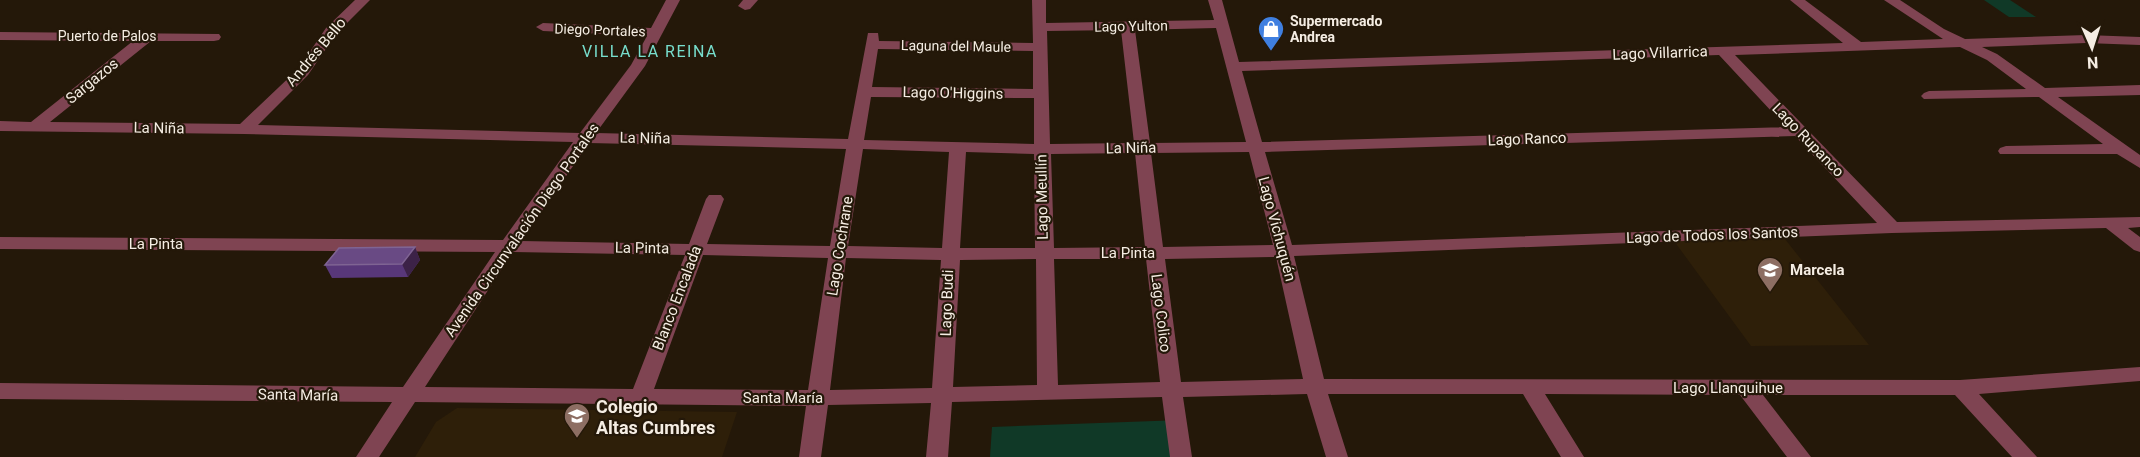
<svg xmlns="http://www.w3.org/2000/svg" width="2140" height="457" font-family="Roboto,sans-serif">
  <rect width="100%" height="100%" fill="#241809"/>
  <g fill="#2e1f09">
    <polygon points="1785,239 1869,345 1751,346 1674,241"/>
    <polygon points="457,408 737,412 722,457 415,457 436,422"/>
  </g>
  <g fill="#103927">
    <polygon points="1984,0 2010,0 2036,17 2009,17"/>
    <polygon points="1182,420 1188,457 990,457 992,427"/>
  </g>
  <g fill="none" stroke-linecap="round" stroke-linejoin="round">
    <g fill="#7f4452" fill-rule="evenodd">
      <path d="M355,0H370L336,34L308,75L258,125L580,133L631,65L647,36L543,31L536,27L543,23L651,28L666,0H680L645,66L596,133L848,139L868,33H878L879,41L1033,43L1032,0H1046V23L1214,20L1208,0H1222L1239,62L1843,43L1790,0H1805L1861,42L1943,39L1884,0H1900L1944,29L1965,39L2086,35L2140,37V45L2086,43L1982,47L1997,54L2045,88L2140,85V95L2058,97L2140,155V168L2117,154H2000L1998,151L2000,148L2006,146L2103,144L2039,97L1924,99L1921,96L1924,93L1929,91L2026,89L1987,60L1960,47L1735,55L1897,222L2140,217V227L2128,228L2140,237V252L2134,250L2106,228L1892,233L1294,256L1324,379L1960,380L2140,367V381L1979,394L2037,457H2012L1955,395H1763L1811,457H1787L1740,395L1545,394L1584,457H1561L1523,394H1328L1348,457H1326L1307,394L1183,397L1192,457H1170L1162,397L952,402L948,457H926L931,403L828,405L821,457H799L806,406L415,402L379,457H356L392,402L0,399V383L403,387L495,252L0,249V237L503,240L573,142L244,134L0,131V121L31,122L133,41L0,40V32L219,34L221,37L219,40L214,41H151L50,122L240,124L298,69L326,28ZM1216,28L1246,142L1150,143L1135,30ZM1121,30L1134,143L1050,144L1047,31ZM878,49L1033,51V89L872,87ZM1719,55L1786,127L1262,142L1242,71ZM871,97L1034,98V144L864,140ZM1795,136L1877,223L1292,245L1265,152ZM589,143L846,149L830,246L707,244L724,199L721,195H709L706,199L689,244L521,241ZM863,149L949,152L942,248L848,246ZM966,152L1034,154L1035,248H960ZM1249,152L1273,245L1163,247L1151,153ZM1135,153L1145,247L1054,248L1051,154ZM513,252L685,255L633,389L425,387ZM703,255L828,258L808,390L654,389ZM1276,257L1303,379L1181,382L1165,259ZM846,258L941,260L932,388L830,390ZM1036,259L1037,385L953,387L960,260ZM1054,259H1146L1160,382L1058,385Z"/>
      <polygon points="743,0 758,0 750,9 745,10 738,6"/>
    </g>
  </g>
  <polygon fill="#583779" points="415,247 420,260 408,277 332,278 325,265"/>
  <polygon fill="#3c2247" points="415,247 420,260 408,277 402,264"/>
  <polygon fill="#694a84" stroke="#7f6493" stroke-width="1.5" points="415,247 402,264 325,265 339,248"/>
  <defs>
    <g id="shop-pin" transform="scale(1.35)"><path d="M0 17L-7.5 6A9.5 9.5 0 1 1 7.5 6Z" fill="#3f7fe0" stroke="#241809"/><path d="M-5-2.5h2.3a2.7 3.5 0 0 1 5.4 0H5L5.5 6h-11ZM-1.5-2.5h3a1.5 2.3 0 0 0-3 0Z" fill="#fff"/></g>
    <g id="school-pin" transform="scale(1.35)"><path d="M0 17L-7.5 6A9.5 9.5 0 1 1 7.5 6Z" fill="#8d6e63" stroke="#241809"/><path d="M0-5L7-2L0 1L-7-2ZM-4 1L0 2.5L4 1V4Q0 6-4 4Z" fill="#fff"/></g>
  </defs>
  <g fill-rule="evenodd">
    <use href="#shop-pin" x="1271" y="29"/>
    <use href="#school-pin" x="1770" y="270"/>
    <use href="#school-pin" x="577" y="416"/>
  </g>
  <g text-anchor="middle" dominant-baseline="central" stroke-width="4.5" stroke-linejoin="round" paint-order="stroke">
    <g font-size="14" font-weight="bold" fill="#f5ede3" stroke="#241809" text-anchor="start">
      <text x="1290" y="21">Supermercado<tspan x="1290" dy="16">Andrea</tspan></text>
    </g>
    <g font-size="14" fill="#f5ede3" stroke="#241809">
      <text transform="translate(1131 26) rotate(-1)">Lago Yulton</text>
      <text transform="translate(600 30) rotate(2)">Diego Portales</text>
      <text x="107" y="36">Puerto de Palos</text>
      <text transform="translate(956 46) rotate(1)">Laguna del Maule</text>
    </g>
    <g font-size="15" fill="#f5ede3" stroke="#241809">
      <text transform="translate(316 52) rotate(-50)">Andrés Bello</text>
      <text transform="translate(1660 53) rotate(-2)">Lago Villarrica</text>
      <text transform="translate(92 81) rotate(-39)">Sargazos</text>
      <text transform="translate(953 93) rotate(1)">Lago O'Higgins</text>
      <text transform="translate(159 128) rotate(1)">La Niña</text>
      <text transform="translate(645 138) rotate(1)">La Niña</text>
      <text transform="translate(1527 139) rotate(-2)">Lago Ranco</text>
      <text transform="translate(1808 140) rotate(46)">Lago Rupanco</text>
      <text transform="translate(1131 148) rotate(-1)">La Niña</text>
      <text transform="translate(1042 197) rotate(-91)">Lago Meullín</text>
      <text transform="translate(1277 229) rotate(75)">Lago Vichuquén</text>
      <text transform="translate(522 230) rotate(-55)">Avenida Circunvalación Diego Portales</text>
      <text transform="translate(1712 235) rotate(-2)">Lago de Todos los Santos</text>
      <text x="156" y="244">La Pinta</text>
      <text transform="translate(840 246) rotate(-81)">Lago Cochrane</text>
      <text transform="translate(642 248) rotate(1)">La Pinta</text>
      <text x="1128" y="253">La Pinta</text>
      <text transform="translate(677 298) rotate(-69)">Blanco Encalada</text>
      <text transform="translate(947 303) rotate(-88)">Lago Budi</text>
      <text transform="translate(1161 313) rotate(83)">Lago Colico</text>
      <text x="1728" y="388">Lago Llanquihue</text>
      <text transform="translate(298 395) rotate(1)">Santa María</text>
      <text x="783" y="398">Santa María</text>
    </g>
    <g font-size="15" font-weight="bold" fill="#f5ede3" stroke="#241809" text-anchor="start">
      <text x="1790" y="270">Marcela</text>
    </g>
    <g font-size="16" letter-spacing="1.5" fill="#77decd" stroke="#241809">
      <text x="650" y="51">VILLA LA REINA</text>
    </g>
    <g font-size="18" font-weight="bold" fill="#f5ede3" stroke="#241809" text-anchor="start">
      <text x="596" y="406">Colegio<tspan x="596" dy="21">Altas Cumbres</tspan></text>
    </g>
  </g>
  <g transform="translate(2092 48) rotate(177)" stroke="#241809" stroke-width="4.5" paint-order="stroke">
  <path d="M0-4.5L10 22L0 15L-10 22Z" fill="#f5ede3"/>
  <text y="-9" font-size="16" font-weight="bold" text-anchor="middle" fill="#f5ede3">N</text>
  </g>
</svg>
